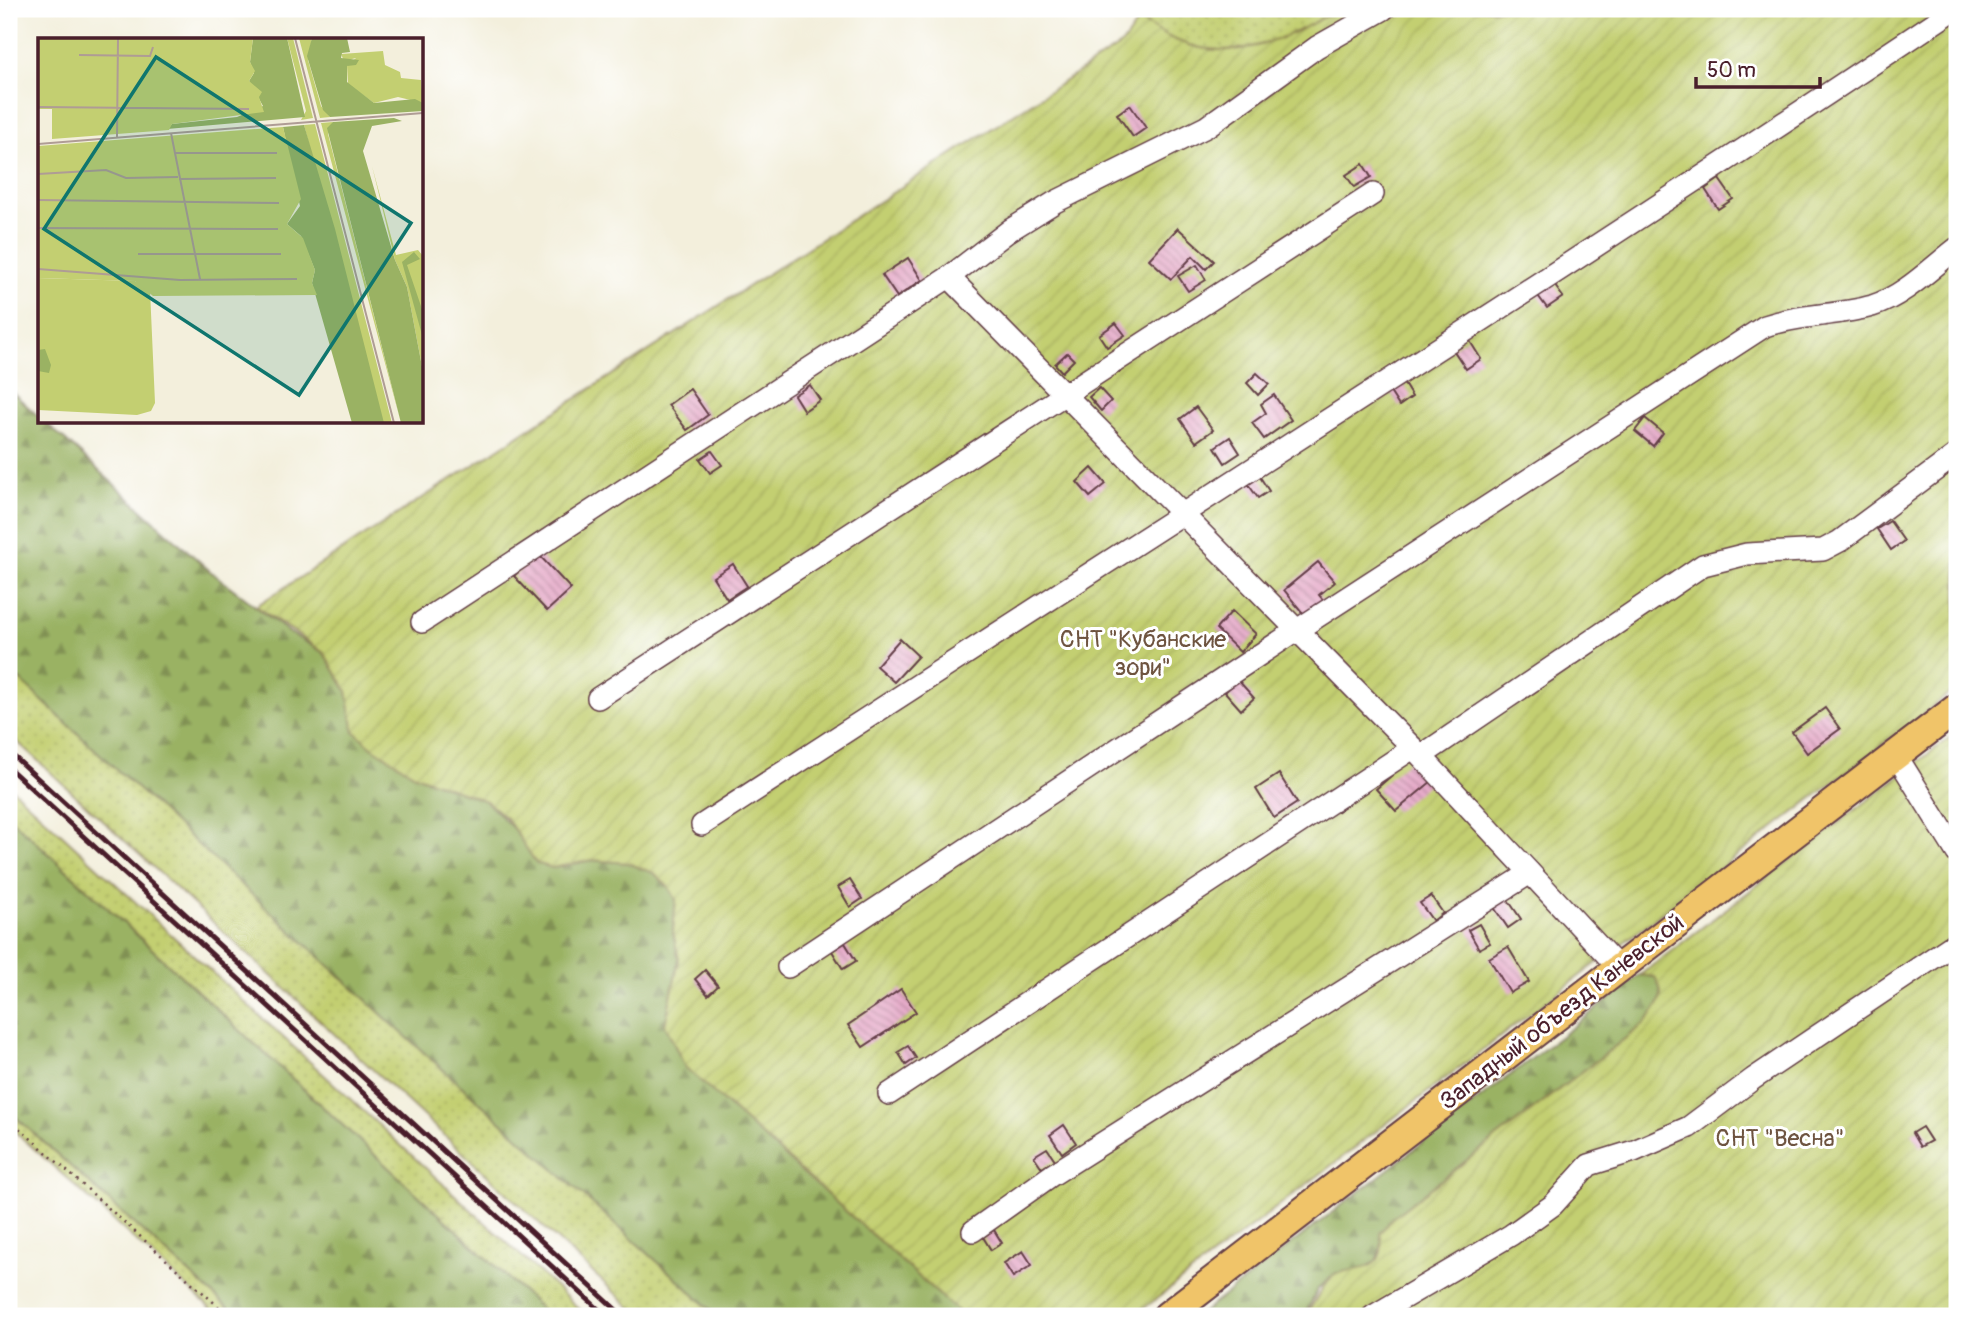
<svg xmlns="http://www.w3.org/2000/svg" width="1966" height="1325" font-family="Pangolin,sans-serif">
  <defs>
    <pattern id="grass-dots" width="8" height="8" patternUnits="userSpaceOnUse" patternTransform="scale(1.75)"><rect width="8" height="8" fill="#c3cf71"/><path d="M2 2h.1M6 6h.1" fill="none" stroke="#a9b162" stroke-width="1.8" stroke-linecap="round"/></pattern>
    <pattern id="forest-firs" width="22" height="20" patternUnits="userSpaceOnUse" patternTransform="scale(1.75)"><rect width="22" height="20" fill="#9ab263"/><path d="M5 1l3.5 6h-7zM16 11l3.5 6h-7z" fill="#809052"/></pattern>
    <pattern id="garden-furrows" width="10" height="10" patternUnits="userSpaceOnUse" patternTransform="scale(1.75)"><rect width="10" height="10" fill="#c3cf71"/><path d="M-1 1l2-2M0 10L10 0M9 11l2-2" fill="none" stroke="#a9b162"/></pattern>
    <pattern id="building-back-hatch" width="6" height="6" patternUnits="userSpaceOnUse" patternTransform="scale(1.75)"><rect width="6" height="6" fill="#e6abc9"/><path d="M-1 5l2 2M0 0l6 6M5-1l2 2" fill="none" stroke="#bc8ba3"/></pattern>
  </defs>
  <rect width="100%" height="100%" fill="#fff"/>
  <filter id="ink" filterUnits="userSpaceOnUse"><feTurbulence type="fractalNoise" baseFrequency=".0143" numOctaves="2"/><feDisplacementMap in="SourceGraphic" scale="14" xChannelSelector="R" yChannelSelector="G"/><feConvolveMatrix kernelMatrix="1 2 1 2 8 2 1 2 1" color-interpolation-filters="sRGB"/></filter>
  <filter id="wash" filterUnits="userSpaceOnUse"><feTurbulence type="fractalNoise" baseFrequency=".00686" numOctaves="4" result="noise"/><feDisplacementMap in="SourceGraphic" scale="28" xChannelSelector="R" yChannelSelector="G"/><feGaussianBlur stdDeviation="1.57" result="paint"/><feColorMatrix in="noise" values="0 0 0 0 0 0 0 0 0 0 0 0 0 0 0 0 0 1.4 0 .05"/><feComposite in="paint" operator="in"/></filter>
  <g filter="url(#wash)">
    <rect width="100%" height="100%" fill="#f3efdc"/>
    <g fill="url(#grass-dots)" stroke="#86774e" stroke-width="2">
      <path d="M1139,9H1339C1291,37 1235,64 1178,42C1165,36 1152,27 1139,20Z"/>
      <polygon points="9,659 723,1316 640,1316 9,734"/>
      <polygon points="9,786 587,1316 549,1316 9,817"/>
      <polygon points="9,1111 237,1316 219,1316 9,1126"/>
    </g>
    <g fill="url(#forest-firs)" stroke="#726847" stroke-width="2">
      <polygon points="9,389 40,418 40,422 45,422 210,571 290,633 324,653 347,691 354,731 415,775 486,801 552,868 592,860 628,863 654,873 667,885 676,899 673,932 679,959 665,1025 685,1067 963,1316 718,1316 392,1024 9,670"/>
      <polygon points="9,817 549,1316 237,1316 9,1111"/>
      <path d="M1640,975L1655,977C1668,997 1658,1008 1644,1024L1392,1218L1376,1261L1360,1271L1336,1273L1318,1289L1304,1316H1198Z"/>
    </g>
    <g fill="url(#garden-furrows)" stroke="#86774e" stroke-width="2">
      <path d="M1338,9H1957V688L1134,1316H963L685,1067L665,1025L679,960L673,932L676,899L667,885L654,873L628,863L592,860L552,868L536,863L507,819L486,801L415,775L372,747L354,731L347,691L324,653L256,606L1122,44L1139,20C1152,27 1164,36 1178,41C1235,65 1290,38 1338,9Z"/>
      <path d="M1957,732V1316H1304C1315,1306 1318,1289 1332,1277C1347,1263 1390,1280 1380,1233L1392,1218L1644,1024C1658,1008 1668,997 1655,977L1640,975Z"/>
    </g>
    <g id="blocks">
      <g fill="url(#building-back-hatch)">
        <polygon points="1130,105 1146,128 1133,137 1117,114"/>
        <polygon points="1363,164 1371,177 1354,187 1346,175"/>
        <polygon points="1719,179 1733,199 1718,209 1705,189"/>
        <polygon points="1178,228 1214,261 1206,269 1193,256 1171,279 1149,259"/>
        <polygon points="908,258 922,280 897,297 882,275"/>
        <polygon points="1197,265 1206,280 1188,291 1178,276"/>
        <polygon points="1552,282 1563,297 1547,308 1536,293"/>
        <polygon points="1116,323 1125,335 1107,347 1099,335"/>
        <polygon points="1468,338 1481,359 1466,369 1452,348"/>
        <polygon points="1067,353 1074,360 1062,372 1055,364"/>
        <polygon points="1257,373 1269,384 1258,395 1247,383"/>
        <polygon points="1404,384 1412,397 1399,406 1390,392"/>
        <polygon points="810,385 820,400 804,411 794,395"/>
        <polygon points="1099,388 1111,401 1101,411 1089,397"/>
        <polygon points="690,389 708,415 687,430 668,405"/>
        <polygon points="1274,395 1291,420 1264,439 1252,423 1266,413 1261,404"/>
        <polygon points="1196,407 1213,430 1196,442 1180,419"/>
        <polygon points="1645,418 1663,433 1653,446 1635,431"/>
        <polygon points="1230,437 1240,453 1225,463 1215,447"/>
        <polygon points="712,451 722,465 710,473 700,459"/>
        <polygon points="1092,468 1106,484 1090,497 1077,482"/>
        <polygon points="1260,477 1269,491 1258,498 1248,484"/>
        <polygon points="1890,521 1904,541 1891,550 1877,529"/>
        <polygon points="538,554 571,589 547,611 514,576"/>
        <polygon points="1318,562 1335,582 1319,595 1324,601 1306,617 1284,590"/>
        <polygon points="733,564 747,586 727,599 713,577"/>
        <polygon points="1232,611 1256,634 1240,652 1216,629"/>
        <polygon points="900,639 918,656 894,682 876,666"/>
        <polygon points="1238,680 1254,698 1241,710 1225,692"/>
        <polygon points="1825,708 1840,729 1807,753 1792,732"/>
        <polygon points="1412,758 1432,781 1396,811 1376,789"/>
        <polygon points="1279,774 1297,803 1274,818 1256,789"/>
        <polygon points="850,880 862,899 850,907 838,887"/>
        <polygon points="1431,896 1443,913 1433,921 1420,903"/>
        <polygon points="1506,897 1521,919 1508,928 1493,906"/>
        <polygon points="1479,924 1490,943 1479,949 1468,930"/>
        <polygon points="845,943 856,961 843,969 832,951"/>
        <polygon points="1508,947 1529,982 1510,993 1489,958"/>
        <polygon points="705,970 718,986 708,995 695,979"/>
        <polygon points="901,989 916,1012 863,1047 848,1025"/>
        <polygon points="908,1046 916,1058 906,1065 898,1052"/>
        <polygon points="1064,1125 1076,1143 1062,1153 1050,1135"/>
        <polygon points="1922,1127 1931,1141 1920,1147 1912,1133"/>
        <polygon points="1047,1148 1055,1160 1042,1168 1034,1156"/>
        <polygon points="994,1230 1002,1243 991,1250 983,1237"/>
        <polygon points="1023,1251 1032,1265 1013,1277 1004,1263"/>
      </g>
    </g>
  </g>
  <g filter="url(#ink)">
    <use href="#blocks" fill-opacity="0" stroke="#633e46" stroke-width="2"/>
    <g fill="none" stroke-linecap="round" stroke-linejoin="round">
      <g stroke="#633e46" stroke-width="24">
        <g id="minor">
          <polyline points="949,277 1421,756 1619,968"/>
          <polyline points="422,622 949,277 1010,230 1055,202 1206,127 1317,47 1384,9"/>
          <polyline points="598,698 1373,194"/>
          <polyline points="1896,755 1957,853"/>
          <polyline points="1421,756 1703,565 1747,554 1823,550 1840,541 1957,454"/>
          <path d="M702,825C1119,553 1541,286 1955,9"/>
          <path d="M788,967L1297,630L1765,326C1800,314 1837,316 1872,306C1904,296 1931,268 1957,248"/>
          <polyline points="889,1094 1413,748"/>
          <polyline points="973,1231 1052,1175 1530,873"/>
          <polyline points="1373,1316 1511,1235 1553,1205 1589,1165 1634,1151 1689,1127 1753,1079 1957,942"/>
        </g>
      </g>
      <g stroke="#633e46" stroke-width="32">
        <polyline id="major" points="1167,1316 1957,708"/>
      </g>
      <polyline stroke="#633e46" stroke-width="2.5" stroke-dasharray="2 5" stroke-linecap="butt" points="9,1119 229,1316"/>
      <use href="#minor" stroke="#fff" stroke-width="21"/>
      <use href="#major" stroke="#f0c469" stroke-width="28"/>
      <g stroke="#4a1f2b" stroke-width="5">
        <polyline points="9,752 623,1316"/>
        <polyline points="9,768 606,1316"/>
      </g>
    </g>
  </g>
  <g text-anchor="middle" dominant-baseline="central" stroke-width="6" stroke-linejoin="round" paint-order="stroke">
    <g font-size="24" fill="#6e5440" stroke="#fff">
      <text x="1143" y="639">СНТ "Кубанские<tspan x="1143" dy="28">зори"</tspan></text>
      <text x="1780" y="1138">СНТ "Весна"</text>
    </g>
    <g font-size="24" fill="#4a1f2b" stroke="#fff">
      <text transform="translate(1562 1012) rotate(-38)">Западный объезд Каневской</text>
    </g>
  </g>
  <g transform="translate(38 38)">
    <rect width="385" height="385" fill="#f3efdc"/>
    <path d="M249,0H255L275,80L263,82L268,73ZM261,0H274L270,22L283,68L292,79L282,80ZM345,13L347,27L362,34L363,40L383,42L385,65L360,59L336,65L310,46L309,28L318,20L306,23L303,16ZM295,84L290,96L363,385L283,85ZM277,86L354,385H345L266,87ZM334,128L358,217L380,212L385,218V334L369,249L357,222ZM0,240L97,243L112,252L117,365L113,373L99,377L0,372Z" fill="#c3cf71"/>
    <path d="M215,0H249L267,79L129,91L134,86L199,79L225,68L211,43L216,35L212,24ZM274,0H309L312,14L304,15L303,20L321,22L318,27L309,28V44L336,65L377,61L385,65V73L292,79L285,72L269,18ZM356,80L364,83L334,88L325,113L357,222L369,249L385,334V385H363L289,90L295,84ZM266,87L297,191L346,385H314L274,245L277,232L263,198L249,186L262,168L245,89ZM376,214L382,221L369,227L385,274L384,297L364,224ZM7,311L13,327L11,335L0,333V312Z" fill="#9ab263"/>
    <path d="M0,0H215L212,24L217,33L211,43L224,54L221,59L226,74L134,86L131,92L14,101V71H1L0,84ZM245,89L263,161L249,186L265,200L277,232L274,245L279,257L115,258L97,243L0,240V108Z" fill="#c3cf71"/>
    <path fill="none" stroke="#af9c95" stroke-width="2" d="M257,0L356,385M41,17L112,18L115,9M0,69L211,71M133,95L162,241M79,99L80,0M0,106L385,75M136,115H239M0,136L68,132L88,140L140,139M141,141L238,140M0,162L241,165M0,190L240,191M100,216H243M0,231L142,242L259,241"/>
    <path fill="#0f766e" fill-opacity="0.15" stroke="#0f766e" stroke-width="3.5" d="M118,19L373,185L261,357L6,191Z"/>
    <rect width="385" height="385" fill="none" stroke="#4a1f2b" stroke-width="3.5"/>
  </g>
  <rect width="1966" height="1325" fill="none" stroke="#fff" stroke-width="35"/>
  <path d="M1696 77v10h124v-10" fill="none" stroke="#4a1f2b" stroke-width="3.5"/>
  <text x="1707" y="77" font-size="21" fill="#4a1f2b" stroke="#ffffff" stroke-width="5" paint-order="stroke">50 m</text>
</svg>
